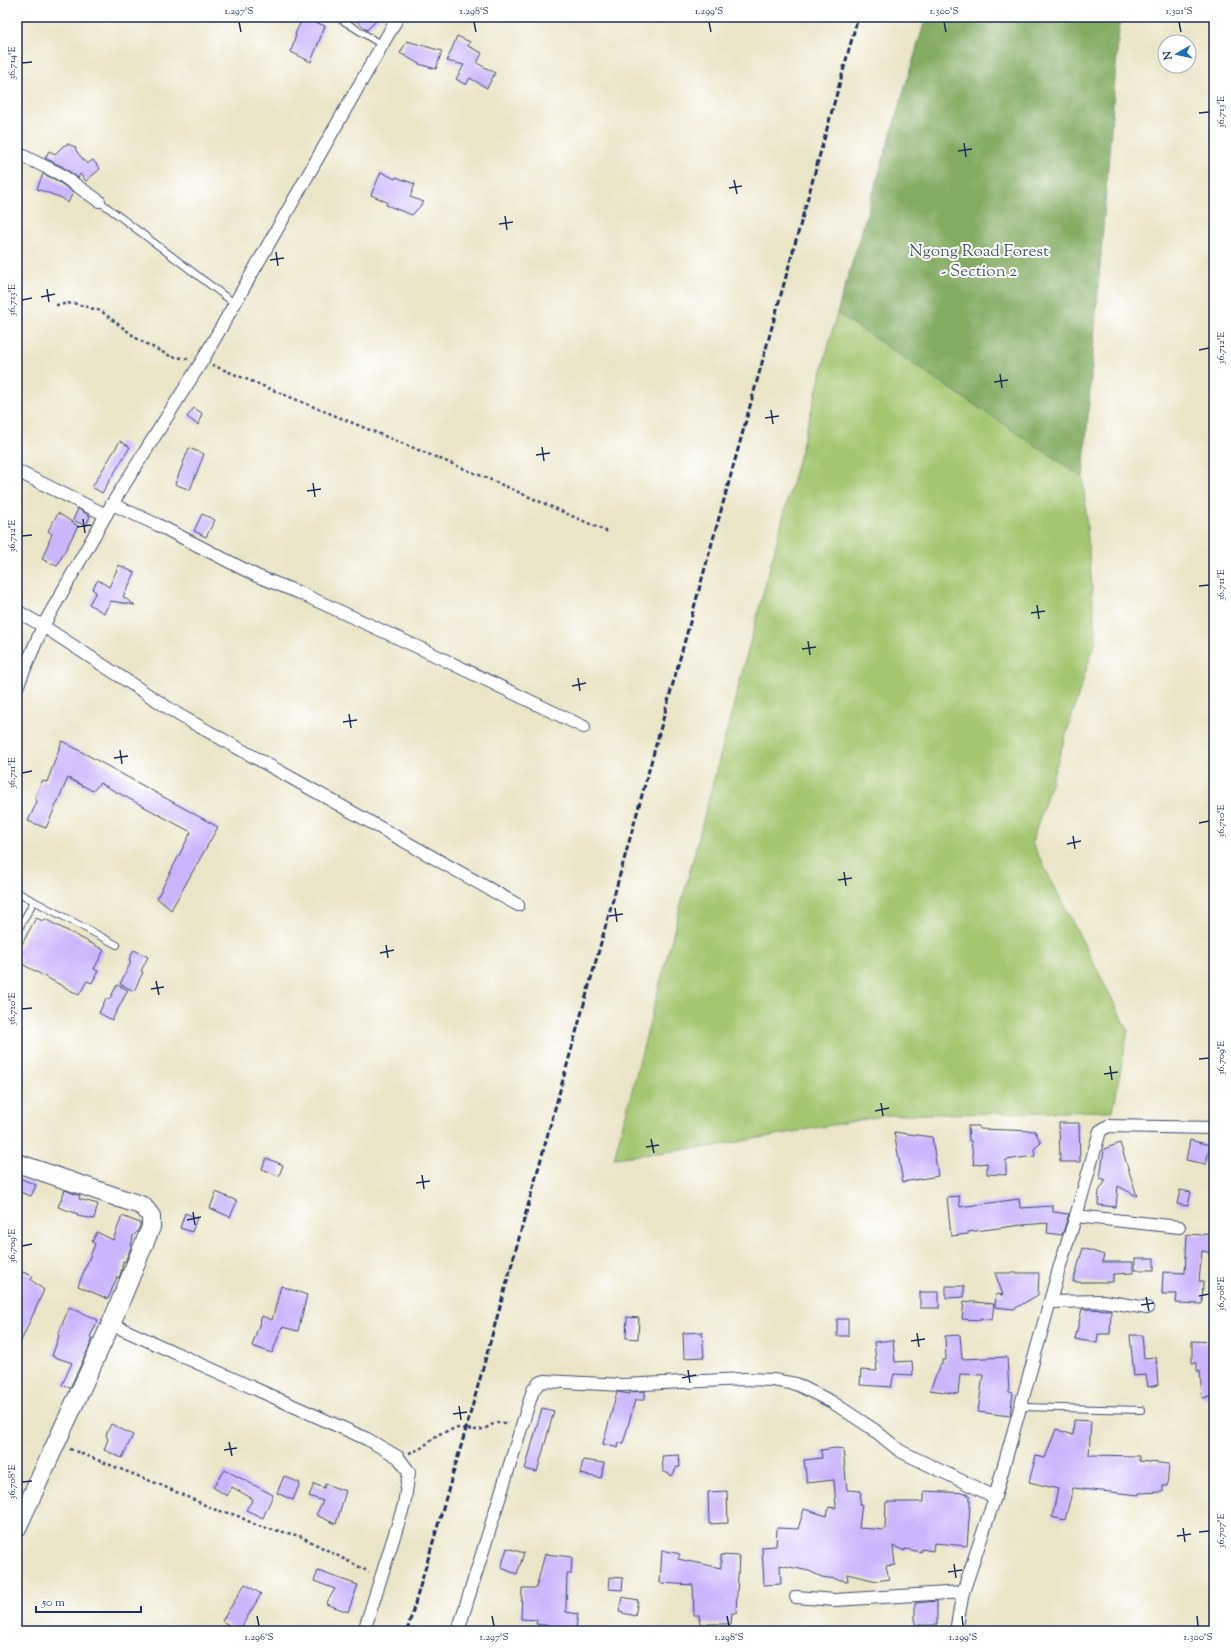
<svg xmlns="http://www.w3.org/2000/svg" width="1231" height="1648" font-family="'Sorts Mill Goudy',serif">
  <rect width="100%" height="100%" fill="#fff"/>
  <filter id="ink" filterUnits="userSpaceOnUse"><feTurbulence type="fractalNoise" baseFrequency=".025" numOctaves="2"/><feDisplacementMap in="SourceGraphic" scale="8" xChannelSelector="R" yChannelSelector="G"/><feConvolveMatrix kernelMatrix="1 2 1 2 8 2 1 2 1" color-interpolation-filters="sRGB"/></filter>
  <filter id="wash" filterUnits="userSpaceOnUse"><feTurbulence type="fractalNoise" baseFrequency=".012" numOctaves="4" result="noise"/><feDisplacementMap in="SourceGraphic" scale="16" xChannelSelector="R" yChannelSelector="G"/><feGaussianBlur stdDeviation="0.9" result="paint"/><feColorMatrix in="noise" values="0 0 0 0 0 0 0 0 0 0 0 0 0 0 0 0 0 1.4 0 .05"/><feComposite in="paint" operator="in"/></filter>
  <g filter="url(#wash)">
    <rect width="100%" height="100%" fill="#ebe5c8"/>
    <polygon fill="#a4c66f" stroke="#607a66" points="837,313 1083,477 1096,639 1032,843 1128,1030 1113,1111 888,1115 715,1146 614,1158"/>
    <polygon fill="#83ab62" stroke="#4f6d60" points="926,17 1120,17 1083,477 837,313"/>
    <g id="blocks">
      <g fill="#cbb5fc">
        <polygon points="303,17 325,26 311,62 291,52 296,35 295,34"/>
        <polygon points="352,17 380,17 367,30"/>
        <polygon points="457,36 470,42 468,46 482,53 477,63 495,73 487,88 470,78 466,85 456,79 464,65 447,61"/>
        <polygon points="407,41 442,51 436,69 419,64 400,53"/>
        <polygon points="68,144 75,147 77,152 87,164 93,160 100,169 86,181 80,174 78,178 63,167 45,158 49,151 55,154 63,146"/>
        <polygon points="381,172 395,179 396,177 415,184 410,197 424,202 412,215 386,205 387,202 371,195"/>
        <polygon points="43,174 56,180 73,192 68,203 62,198 37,189"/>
        <polygon points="194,408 202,413 198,425 187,417"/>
        <polygon points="120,441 130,447 102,493 92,487"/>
        <polygon points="189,448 204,454 190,490 175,484"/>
        <polygon points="78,509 90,516 86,526 73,520"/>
        <polygon points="58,513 78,526 57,566 42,559 52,534 48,531"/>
        <polygon points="202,514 215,520 206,537 194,531"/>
        <polygon points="119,565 135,573 123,597 135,605 111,601 104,613 89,604 96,592 92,589 98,580 109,587"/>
        <polygon points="62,741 218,827 171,910 157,898 191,832 100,783 93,791 68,778 46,828 28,821 37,802 35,797 42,781 47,782"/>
        <polygon points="36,918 43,921 45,919 104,950 94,969 98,971 92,983 87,981 79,995 20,963 22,959 17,956 17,953"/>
        <polygon points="134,950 148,957 141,971 143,972 134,991 120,984 131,962 129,960"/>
        <polygon points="117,985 128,990 112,1020 99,1013 106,998 109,1000"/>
        <polygon points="1059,1123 1079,1123 1080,1162 1060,1162"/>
        <polygon points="968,1126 979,1126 979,1129 1035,1131 1041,1143 1034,1149 1035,1156 1006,1160 1006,1175 987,1174 987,1163 974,1165 971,1141 969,1141"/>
        <polygon points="894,1132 932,1137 938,1176 903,1182"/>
        <polygon points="1190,1140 1210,1145 1206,1164 1186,1160"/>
        <polygon points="1120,1143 1137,1196 1118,1186 1116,1207 1098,1205 1099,1191 1106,1180 1100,1178 1104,1149"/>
        <polygon points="266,1158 283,1165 279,1176 262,1169"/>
        <polygon points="17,1177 36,1185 31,1196 17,1191"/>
        <polygon points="65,1190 80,1196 79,1199 98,1204 94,1219 77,1216 78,1214 58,1207"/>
        <polygon points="1180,1190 1191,1192 1188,1206 1177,1204"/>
        <polygon points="216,1192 237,1201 230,1217 210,1208"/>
        <polygon points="959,1196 960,1207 1019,1199 1020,1208 1053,1206 1053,1212 1069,1214 1062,1235 1047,1233 1048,1223 1022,1225 968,1232 968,1234 951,1236 947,1197"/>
        <polygon points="185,1213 197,1218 192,1232 180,1228"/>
        <polygon points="122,1216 140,1223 140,1225 138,1231 133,1236 131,1247 125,1262 123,1261 122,1269 119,1278 117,1277 108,1299 78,1286 95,1244 92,1242 97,1232 113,1240"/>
        <polygon points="1203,1233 1214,1234 1214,1241 1213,1253 1202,1251 1199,1281 1203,1281 1202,1304 1176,1303 1177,1294 1162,1294 1163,1272 1185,1273 1187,1234 1202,1235"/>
        <polygon points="1083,1248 1104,1255 1102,1262 1133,1262 1133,1273 1113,1274 1113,1282 1073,1282"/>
        <rect x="1135" y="1258" width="19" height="12"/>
        <polygon points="17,1270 33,1276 31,1280 44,1290 17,1350"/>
        <polygon points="995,1273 1039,1273 1038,1295 1014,1309 995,1307 996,1294 1003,1295"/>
        <polygon points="281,1286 307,1295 298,1331 282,1327 272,1353 252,1346 262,1316 272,1320"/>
        <polygon points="946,1286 964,1286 964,1297 946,1298"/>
        <rect x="920" y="1292" width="19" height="16"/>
        <polygon points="964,1301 994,1304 992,1320 980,1318 980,1320 962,1319"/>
        <polygon points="69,1307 98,1320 90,1337 93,1339 70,1388 62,1385 72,1363 52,1356 59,1336 58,1335"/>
        <polygon points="1082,1309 1111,1310 1110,1334 1098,1334 1097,1343 1075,1339"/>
        <polygon points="627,1317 639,1318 638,1339 626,1338"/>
        <rect x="837" y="1319" width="11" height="17"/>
        <polygon points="702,1332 704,1357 684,1358 683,1333"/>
        <polygon points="960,1335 962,1359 1007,1357 1009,1392 1013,1393 1010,1416 978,1412 983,1375 960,1374 958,1394 930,1390 940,1365 942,1365 942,1360 946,1360 945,1336"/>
        <polygon points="1130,1335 1142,1335 1144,1358 1156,1357 1158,1385 1148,1387 1146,1375 1134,1376"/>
        <polygon points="893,1340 895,1362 912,1361 913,1375 894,1374 891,1387 860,1385 861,1370 877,1371 874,1342"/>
        <polygon points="1192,1341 1213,1342 1212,1381 1214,1380 1214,1397 1202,1398 1200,1371 1197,1371 1197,1363 1192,1363"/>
        <polygon points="645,1391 645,1400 635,1400 623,1444 619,1442 618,1448 603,1444 617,1392 630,1394 630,1392"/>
        <polygon points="542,1408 554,1411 537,1472 525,1469"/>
        <polygon points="1074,1420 1091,1421 1089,1455 1139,1456 1139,1461 1169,1464 1167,1486 1163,1486 1163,1492 1139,1493 1139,1495 1073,1488 1065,1520 1052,1517 1058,1489 1029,1482 1036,1456 1045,1458 1056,1429 1073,1435"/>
        <polygon points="111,1424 133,1435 122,1458 104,1450 108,1439 106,1435"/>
        <polygon points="836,1448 843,1449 847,1490 861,1491 860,1504 862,1504 859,1528 885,1530 886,1502 924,1502 924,1491 967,1493 967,1495 970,1495 970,1506 967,1546 934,1543 933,1551 921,1549 921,1552 905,1549 905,1551 893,1546 895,1565 886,1566 889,1579 877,1581 847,1574 848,1581 822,1577 809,1571 780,1565 781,1584 764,1585 762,1547 776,1546 777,1528 798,1529 804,1509 827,1516 829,1507 836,1508 834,1480 807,1483 804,1460 822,1458 821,1450"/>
        <polygon points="679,1455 680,1467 677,1467 672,1476 663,1471 662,1456"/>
        <polygon points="583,1460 604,1463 601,1478 580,1474"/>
        <polygon points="225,1470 273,1495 263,1518 246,1510 253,1499 232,1487 227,1496 213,1487"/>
        <polygon points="284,1476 300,1483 293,1500 277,1493"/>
        <polygon points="314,1484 324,1488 325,1484 346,1491 336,1524 316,1515 323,1501 309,1496"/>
        <polygon points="727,1491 728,1523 709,1524 708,1492"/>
        <polygon points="507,1548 524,1553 517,1574 501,1568"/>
        <polygon points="662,1550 680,1554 678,1559 721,1568 721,1555 739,1556 736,1613 732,1613 731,1624 700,1624 699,1615 694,1615 693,1585 660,1583"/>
        <polygon points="545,1554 572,1557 571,1574 567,1574 566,1606 566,1612 578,1614 576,1629 543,1625 536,1624 537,1620 521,1619 522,1588 536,1588"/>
        <polygon points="318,1571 358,1585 348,1612 326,1604 335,1589 314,1581"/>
        <polygon points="610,1577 623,1578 622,1590 609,1589"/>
        <polygon points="245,1584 261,1594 239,1631 222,1621"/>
        <polygon points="622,1597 638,1600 635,1616 619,1612"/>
        <polygon points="937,1601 937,1625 915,1625 915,1603"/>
      </g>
    </g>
  </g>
  <g filter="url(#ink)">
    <use href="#blocks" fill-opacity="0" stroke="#3a4a6e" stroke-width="1"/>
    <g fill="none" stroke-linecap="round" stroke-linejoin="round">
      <g stroke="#3a4a6e" stroke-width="8">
        <g id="lane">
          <polyline points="337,17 382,45"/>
          <polyline points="99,201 234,303"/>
          <polyline points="17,892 117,945"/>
          <polyline points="17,932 34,901"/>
          <polyline points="1021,1407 1141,1410"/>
        </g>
      </g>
      <g stroke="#3a4a6e" stroke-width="14">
        <g id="street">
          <polyline points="17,153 60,174 99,201"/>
          <polyline points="17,471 106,515"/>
          <polyline points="112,504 158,525 257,576 300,593 424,650 584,727"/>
          <polyline points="17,611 43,626 179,715 518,905"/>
          <polyline points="17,687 43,626 112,504 202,361 398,17"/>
          <polyline points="1076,1216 1179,1227"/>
          <polyline points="1050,1302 1103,1301 1147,1308"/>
          <polyline points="111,1324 367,1439 398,1457 409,1472 404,1505 364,1631"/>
          <polyline points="796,1597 835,1600 963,1592"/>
          <polyline points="458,1631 533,1390 539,1383 545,1381 623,1385 743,1379 773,1380 796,1384 832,1402 873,1429 900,1451 995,1497"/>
          <polyline points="956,1631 963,1592 995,1497 1061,1262 1076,1216 1100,1131 1108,1126 1214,1128"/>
        </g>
      </g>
      <g stroke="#3a4a6e" stroke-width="20">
        <polyline id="secondary" points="17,1163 143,1206 151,1216 151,1227 111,1324 17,1528"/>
      </g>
      <g stroke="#3a4a6e" stroke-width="2.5" stroke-dasharray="3 3" stroke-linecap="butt">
        <polyline points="56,305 73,303 101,311 139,340 170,356 188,359"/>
        <polyline points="212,365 489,479 608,532"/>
        <polyline points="70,1449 163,1486 216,1510 236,1515 258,1526 300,1536 369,1572"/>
        <polyline points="409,1453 420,1449 439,1434 456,1428 474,1430 484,1429 495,1423 509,1423"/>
      </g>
      <use href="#lane" stroke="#fff" stroke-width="6"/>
      <use href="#street" stroke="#fff" stroke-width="12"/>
      <use href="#secondary" stroke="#fff" stroke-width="18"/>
      <polyline stroke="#1b2f5e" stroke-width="3" stroke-dasharray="6 3" stroke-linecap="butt" points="407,1631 466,1429 858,17"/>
    </g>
  </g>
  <path fill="none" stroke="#1b2f5e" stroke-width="1.5" d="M239,22L241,32M474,22L476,32M709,22L711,32M944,22L946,32M1179,22L1181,32M22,63L32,62M1199,113L1209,112M964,143L966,157M958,151L972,149M734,180L737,194M729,188L742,186M505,216L507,230M499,224L513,222M276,252L278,266M270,260L284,258M47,289L49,302M41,297L55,294M22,300L32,298M1199,350L1209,348M1000,374L1002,388M994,382L1008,380M771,410L773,424M765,418L779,416M542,447L544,461M536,455L550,453M313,483L315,497M307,491L321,489M83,519L85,533M77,527L91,525M22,536L32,535M1199,586L1209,585M1037,605L1039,619M1031,613L1045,611M808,641L810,655M802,649L816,647M578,678L580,691M572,686L586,683M349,714L351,728M343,722L357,720M120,750L122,764M114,758L128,756M22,773L32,771M1199,823L1209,821M1073,836L1075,849M1067,844L1081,841M844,872L846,886M838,880L852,878M615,908L617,922M609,916L623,914M386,945L388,958M380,953L394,950M156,981L159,995M151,989L164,987M22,1009L32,1008M1199,1059L1209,1058M1110,1066L1112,1080M1104,1074L1118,1072M881,1103L883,1116M875,1111L889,1108M651,1139L654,1153M646,1147L659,1145M422,1175L424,1189M416,1183L430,1181M193,1212L195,1225M187,1220L201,1217M22,1246L32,1244M1199,1296L1209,1294M1146,1297L1149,1311M1141,1305L1154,1303M917,1333L919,1347M911,1341L925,1339M688,1370L690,1383M682,1378L696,1375M459,1406L461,1420M453,1414L467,1412M229,1442L232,1456M224,1450L237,1448M22,1482L32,1481M1183,1528L1185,1542M1199,1532L1209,1531M1177,1536L1191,1534M954,1564L956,1578M948,1572L962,1570M257,1616L259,1626M492,1616L494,1626M727,1616L729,1626M962,1616L963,1626M1197,1616L1198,1626"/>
  <g text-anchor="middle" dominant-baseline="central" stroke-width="4" stroke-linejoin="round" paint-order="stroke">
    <g font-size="17" fill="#445c63" stroke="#fff">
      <text x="979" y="252">Ngong Road Forest<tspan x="979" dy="20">- Section 2</tspan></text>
    </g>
  </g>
  <rect width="1231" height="1648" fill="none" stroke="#fff" stroke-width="44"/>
  <g transform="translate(1177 54) rotate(261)"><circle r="19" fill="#ffffff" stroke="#a4acbf"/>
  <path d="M0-3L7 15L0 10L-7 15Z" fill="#1f6fb2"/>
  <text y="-6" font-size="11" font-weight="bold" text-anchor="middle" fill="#1b2f5e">N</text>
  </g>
  <path d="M36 1606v6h105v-6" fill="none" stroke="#1b2f5e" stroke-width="2"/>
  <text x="42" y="1606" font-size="12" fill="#1b2f5e" stroke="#ffffff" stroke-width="3" paint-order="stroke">50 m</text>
  <rect x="22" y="22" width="1187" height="1604" fill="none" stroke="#1b2f5e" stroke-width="1.5"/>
  <g font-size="10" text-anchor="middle" fill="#1b2f5e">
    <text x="239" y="14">1.297°S</text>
    <text x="474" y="14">1.298°S</text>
    <text x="709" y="14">1.299°S</text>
    <text x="944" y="14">1.300°S</text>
    <text x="1179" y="14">1.301°S</text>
    <text transform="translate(11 63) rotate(-90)" y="4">36.714°E</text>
    <text transform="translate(1220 112) rotate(-90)" y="4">36.713°E</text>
    <text transform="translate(11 300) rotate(-90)" y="4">36.713°E</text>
    <text transform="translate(1220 348) rotate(-90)" y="4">36.712°E</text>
    <text transform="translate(11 536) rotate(-90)" y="4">36.712°E</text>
    <text transform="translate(1220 585) rotate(-90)" y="4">36.711°E</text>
    <text transform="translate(11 773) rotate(-90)" y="4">36.711°E</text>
    <text transform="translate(1220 821) rotate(-90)" y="4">36.710°E</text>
    <text transform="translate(11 1009) rotate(-90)" y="4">36.710°E</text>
    <text transform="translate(1220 1058) rotate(-90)" y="4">36.709°E</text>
    <text transform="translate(11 1246) rotate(-90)" y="4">36.709°E</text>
    <text transform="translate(1220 1294) rotate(-90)" y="4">36.708°E</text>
    <text transform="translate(11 1482) rotate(-90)" y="4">36.708°E</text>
    <text transform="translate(1220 1531) rotate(-90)" y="4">36.707°E</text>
    <text x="259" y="1640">1.296°S</text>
    <text x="494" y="1640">1.297°S</text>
    <text x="729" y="1640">1.298°S</text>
    <text x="963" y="1640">1.299°S</text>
    <text x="1198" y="1640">1.300°S</text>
  </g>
</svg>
